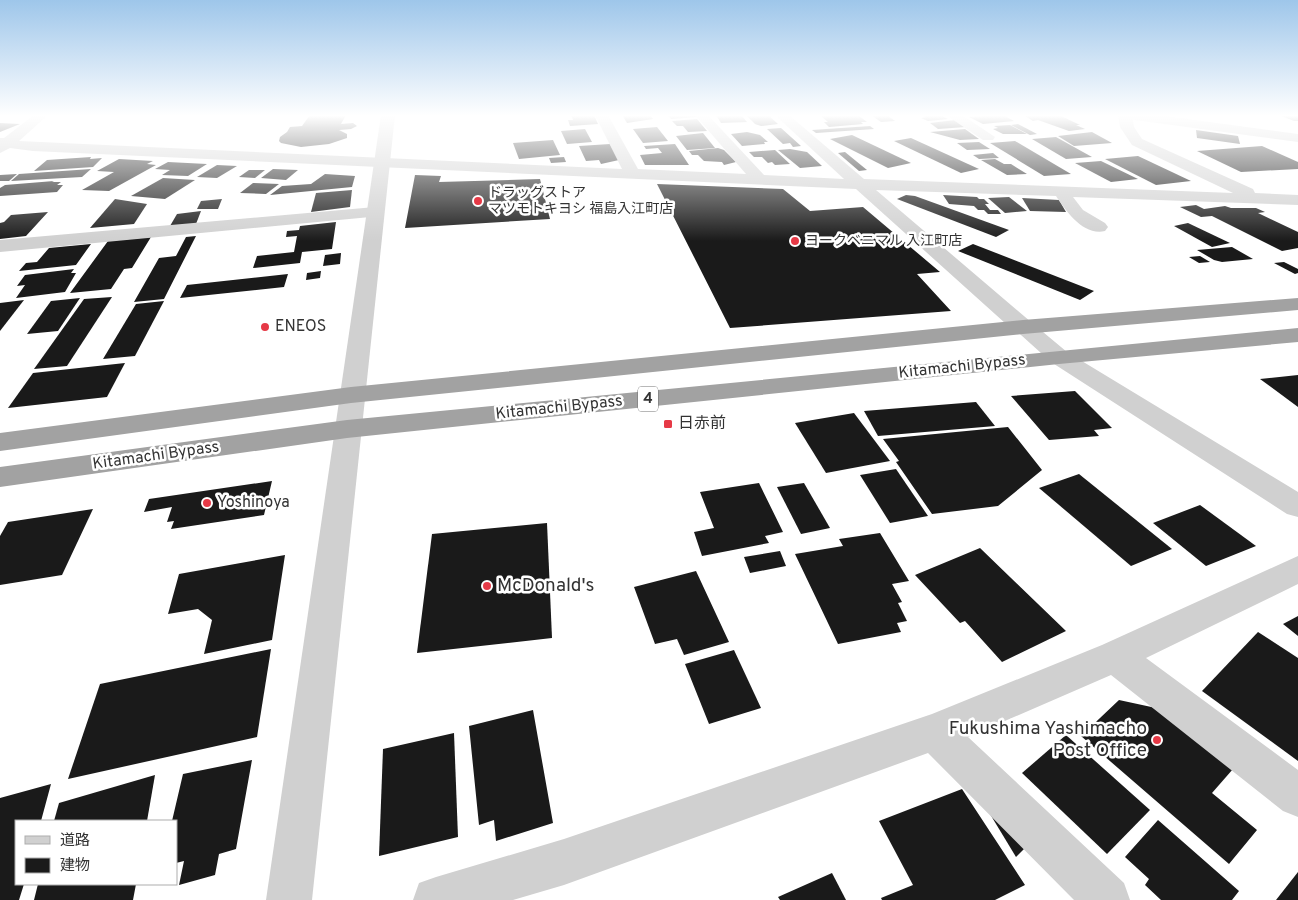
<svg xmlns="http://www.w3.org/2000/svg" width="1298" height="900" font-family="Overpass,'Noto Sans JP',sans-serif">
  <rect width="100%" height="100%" fill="#fff"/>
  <g fill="#1a1a1a">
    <polygon points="310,115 346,115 341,124 353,123 357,126 351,129 339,130 347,134 347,138 329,144 301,147 281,143 279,141 280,137 287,132 290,127 302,126"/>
    <polygon points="571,115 594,115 598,124 570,126 568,120 573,120"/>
    <polygon points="622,115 650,115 653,119 627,123"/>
    <polygon points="668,115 694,115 696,117 671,119"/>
    <polygon points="716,115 741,115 747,122 721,123"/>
    <polygon points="746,115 768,115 778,124 761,126 755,124"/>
    <polygon points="820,115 858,115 867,122 861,122 863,124 829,127 824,122 828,122"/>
    <polygon points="871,115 887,115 895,121 881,122"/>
    <polygon points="921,115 940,115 948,119 928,121 921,118 926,117"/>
    <polygon points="1003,115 1014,121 983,124 969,117"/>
    <polygon points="1059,115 1080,125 1076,125 1085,129 1069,131 1038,120 1033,121 1025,116"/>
    <polygon points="1279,115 1298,115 1298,121 1294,121"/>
    <polygon points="697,119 707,131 688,132 683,126 677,126 672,121"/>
    <polygon points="955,120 966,127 938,129 930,123"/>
    <polygon points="0,123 20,124 0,132"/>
    <polygon points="1018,124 1037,134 1030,135 1011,125"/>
    <polygon points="1010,125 1027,134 1003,134 993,129 998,128 994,126"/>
    <polygon points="870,126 874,129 816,133 812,130"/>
    <polygon points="657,127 668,141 643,143 633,129"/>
    <polygon points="781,128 801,146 793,147 790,143 783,144 767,129"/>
    <polygon points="585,129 592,142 567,144 561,131"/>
    <polygon points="965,129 979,139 960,140 930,132"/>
    <polygon points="1196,130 1238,136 1240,144 1197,138"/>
    <polygon points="747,132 760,135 768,142 764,142 765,144 742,146 731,134"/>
    <polygon points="1092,132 1112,143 1074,146 1058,136"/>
    <polygon points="703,133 715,148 687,150 676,136"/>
    <polygon points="852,135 911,163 888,168 830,139"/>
    <polygon points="1056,137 1092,157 1066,159 1032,139"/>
    <polygon points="911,138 979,169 961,173 894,141"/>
    <polygon points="553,140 560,155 519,159 513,143"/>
    <polygon points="1015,141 1071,174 1044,176 990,143"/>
    <polygon points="979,142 990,149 967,150 957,143"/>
    <polygon points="610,144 619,160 601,164 599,160 586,161 579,146"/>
    <polygon points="675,144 689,165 645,165 640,155 662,153 658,148 646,149 644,146"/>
    <polygon points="1262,146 1298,162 1298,169 1241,172 1197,151"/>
    <polygon points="718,148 724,150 736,162 724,165 722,162 704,161 698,155 692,155 689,151"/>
    <polygon points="790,149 807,152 822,166 800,168 778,150"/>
    <polygon points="775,150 790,164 775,165 772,162 768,163 762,157 754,157 749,152"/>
    <polygon points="845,152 867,170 859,171 838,153"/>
    <polygon points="993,153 999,158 979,159 973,155"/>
    <polygon points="1138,156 1191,181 1156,185 1105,159"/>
    <polygon points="91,157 90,159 102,158 93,167 34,171 47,160"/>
    <polygon points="564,157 566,162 551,163 549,158"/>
    <polygon points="119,159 153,161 147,164 156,165 109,191 82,190 114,172 97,171"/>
    <polygon points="995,159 1004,164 1011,164 1027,174 1007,175 981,160"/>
    <polygon points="1101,161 1138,179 1111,182 1075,163"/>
    <polygon points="168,162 207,164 188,176 162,175 170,170 155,169"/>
    <polygon points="217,165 237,166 217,178 197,177"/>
    <polygon points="91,169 82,177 11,181 19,174"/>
    <polygon points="273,169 298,170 286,180 261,178"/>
    <polygon points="249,170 265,170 255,178 239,177"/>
    <polygon points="17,174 9,181 0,181 0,175"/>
    <polygon points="325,174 355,176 352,187 270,195 282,186 311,184"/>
    <polygon points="415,175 441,176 439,182 540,179 550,219 405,228"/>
    <polygon points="163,178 195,180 165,199 131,196"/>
    <polygon points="54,181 52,182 61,182 57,185 63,185 57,192 0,196 0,188 5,185"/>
    <polygon points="253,183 279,184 266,194 240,193"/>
    <polygon points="657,184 783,189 810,211 863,207 940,272 917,274 951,311 730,328"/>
    <polygon points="352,190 350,207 311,212 316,193"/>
    <polygon points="906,195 915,196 1009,230 996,237 897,199"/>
    <polygon points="943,195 977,197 979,199 984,199 989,204 985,204 990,210 998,210 1001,214 988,214 984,210 978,210 974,206 949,204"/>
    <polygon points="1009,197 1027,211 1005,213 988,198"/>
    <polygon points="1022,198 1059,200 1066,212 1030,211"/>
    <polygon points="115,199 147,204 134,224 90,228"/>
    <polygon points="222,199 218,209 197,209 201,201"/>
    <polygon points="1196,205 1204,209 1225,206 1231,208 1256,208 1265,212 1258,213 1298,232 1298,248 1282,251 1212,216 1201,217 1180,207"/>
    <polygon points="201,211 196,224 170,226 177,214"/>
    <polygon points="48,212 26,236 0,239 0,223 4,222 11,215"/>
    <polygon points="336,222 332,249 302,252 300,263 253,268 257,256 294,252 297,236 286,237 287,231 299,230 300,226"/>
    <polygon points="1188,223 1230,243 1212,247 1174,226"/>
    <polygon points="196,236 164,299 134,302 159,258 176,256 186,237"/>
    <polygon points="151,237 132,268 124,269 111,289 70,293 108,241"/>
    <polygon points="91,244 76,265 19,271 26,263 37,262 49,248"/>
    <polygon points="973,244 1094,291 1080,300 958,251"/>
    <polygon points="1232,247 1253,259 1222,262 1214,260 1197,250"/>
    <polygon points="341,253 340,264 323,266 325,255"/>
    <polygon points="1200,256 1210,262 1199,263 1189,257"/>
    <polygon points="1284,262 1298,269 1298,273 1295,274 1274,263"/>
    <polygon points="74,269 71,273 76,273 65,292 16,298 25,285 17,286 25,275"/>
    <polygon points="321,271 320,278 306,280 307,273"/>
    <polygon points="288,274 284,287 180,298 187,285"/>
    <polygon points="112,297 67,366 34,369 84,299"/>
    <polygon points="80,298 58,331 27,334 51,301"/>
    <polygon points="24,300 0,331 0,303"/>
    <polygon points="164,301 135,356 103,359 136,304"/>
    <polygon points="125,363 107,397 8,408 33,373"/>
    <polygon points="1298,375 1298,407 1260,379"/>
    <polygon points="1075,391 1112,428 1094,430 1099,436 1049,440 1011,396"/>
    <polygon points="976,402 995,426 878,436 864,411"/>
    <polygon points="854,413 890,461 826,473 795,423"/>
    <polygon points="1008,427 1042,470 998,506 932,514 896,462 899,461 883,439"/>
    <polygon points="896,469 928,516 890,523 860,475"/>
    <polygon points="1079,474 1172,549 1131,566 1039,488"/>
    <polygon points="272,481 264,515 171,529 174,521 167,522 172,507 144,512 149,499"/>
    <polygon points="759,483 783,532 765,536 769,543 702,556 694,532 714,528 700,492"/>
    <polygon points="804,483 830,528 801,534 777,487"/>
    <polygon points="1200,505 1256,546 1206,566 1153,523"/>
    <polygon points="93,509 62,575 0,585 0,536 8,522"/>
    <polygon points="547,523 552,638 417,653 432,534"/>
    <polygon points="880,533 909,581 892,584 902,602 898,603 907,621 897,623 901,632 838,644 795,554 843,546 839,539"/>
    <polygon points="980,548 1066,631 1002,662 965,621 960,623 915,575"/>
    <polygon points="780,551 786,566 750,573 744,557"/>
    <polygon points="285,555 272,640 204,654 212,620 198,609 168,614 179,574"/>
    <polygon points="696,571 729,642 684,655 677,639 655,644 634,587"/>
    <polygon points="1298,616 1298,636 1283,624"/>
    <polygon points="1258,632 1298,658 1298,761 1202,691"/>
    <polygon points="271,649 257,737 68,779 100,684"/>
    <polygon points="734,650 761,708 709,724 685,664"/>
    <polygon points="1119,700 1156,708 1233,769 1212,793 1257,830 1229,864 1081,736"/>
    <polygon points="533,710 553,823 496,841 494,820 479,825 469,726"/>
    <polygon points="454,733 458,837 379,856 383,749"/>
    <polygon points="1066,735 1150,810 1107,854 1022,773"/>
    <polygon points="252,760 236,849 219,854 215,875 179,885 184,861 176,863 176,821 172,821 183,774"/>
    <polygon points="155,775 147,821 54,821 59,803"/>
    <polygon points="51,784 41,821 16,821 16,884 24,884 19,900 0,900 0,798"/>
    <polygon points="962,789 1025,885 995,900 882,900 881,898 913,885 879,821"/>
    <polygon points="990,814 1035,838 1016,857"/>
    <polygon points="1158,820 1239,891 1232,900 1161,900 1145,885 1149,879 1125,857"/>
    <polygon points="1298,872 1298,900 1276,900"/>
    <polygon points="832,873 846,900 780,900 778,897"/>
    <polygon points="38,884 136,884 133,900 34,900"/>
  </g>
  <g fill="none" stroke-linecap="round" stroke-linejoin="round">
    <g fill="#d0d0d0" fill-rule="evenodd">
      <path d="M34,115H48L19,141L622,169L595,115H608L638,169L746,174L695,115H708L764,175L844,179L775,115H789L864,179L1233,193L1132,145L1120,127L1118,115H1132L1134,127L1142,139L1253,189L1255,193L1298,195V205L1073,197L1083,210L1105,223L1108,227L1105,231C1083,236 1066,211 1056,196L876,190L1031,322L1034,327L1031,332L1023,334L1015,332L856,189L33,151L10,148L0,153V138H4Z"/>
      <polygon points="946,115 962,115 995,137 993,140 983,140"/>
      <polygon points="375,207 381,208 384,212 381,216 0,252 0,240"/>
      <polygon points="1298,556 1298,584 1146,658 1298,770 1298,817 1283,811 1111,675 968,737 1124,883 1130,900 1074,900 928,753 564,885 513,900 413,900 419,883 436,877 564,839 932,714 1102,645"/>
    </g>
    <g fill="#d0d0d0" fill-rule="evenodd">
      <polygon points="381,115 395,115 312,900 266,900"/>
      <polygon points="1121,115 1158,115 1298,134 1298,142 1127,119"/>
      <polygon points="1023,320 1031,322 1067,352 1298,492 1298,517 1287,514 1051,362 1012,327 1015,322"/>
    </g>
    <g fill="#a2a2a2" fill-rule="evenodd">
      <polygon points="1298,298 1298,310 1023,334 351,403 0,451 0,433 351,387 1023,320"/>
      <polygon points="1298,328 1298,342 1059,364 347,438 0,487 0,467 347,420"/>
    </g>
  </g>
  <linearGradient id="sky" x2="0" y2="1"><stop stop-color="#9ec6ea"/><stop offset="0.48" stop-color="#fff"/><stop offset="1" stop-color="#fff" stop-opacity="0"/></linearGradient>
  <rect width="1298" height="241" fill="url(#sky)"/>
  <g fill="#e63946" stroke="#fff" stroke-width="2">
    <circle cx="478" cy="201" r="5"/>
    <circle cx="795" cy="241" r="5"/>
    <circle cx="265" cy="327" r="5"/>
    <rect x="663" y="419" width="10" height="10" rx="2.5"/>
    <circle cx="207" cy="503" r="5"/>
    <circle cx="487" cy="586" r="5"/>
    <circle cx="1157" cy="740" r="5"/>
  </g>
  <g text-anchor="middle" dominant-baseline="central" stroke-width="5" stroke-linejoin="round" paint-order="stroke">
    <g font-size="14" fill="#333" stroke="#fff" text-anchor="start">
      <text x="488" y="193">ドラッグストア<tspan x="488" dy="16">マツモトキヨシ 福島入江町店</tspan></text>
      <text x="805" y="241">ヨークベニマル 入江町店</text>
    </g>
    <rect fill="#fff" stroke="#707070" stroke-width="1" x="638" y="386.5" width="20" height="25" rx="4"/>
    <g font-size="15" font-weight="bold" fill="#333">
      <text x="648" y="399">4</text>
    </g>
    <g font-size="16" fill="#333" stroke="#fff" text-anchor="start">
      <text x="275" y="327">ENEOS</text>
      <text x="678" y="424">日赤前</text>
      <text x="217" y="503">Yoshinoya</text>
    </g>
    <g font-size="16" fill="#333" stroke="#fff">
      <text transform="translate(962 367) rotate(-6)">Kitamachi Bypass</text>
      <text transform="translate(559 408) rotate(-6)">Kitamachi Bypass</text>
      <text transform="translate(156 456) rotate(-8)">Kitamachi Bypass</text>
    </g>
    <g font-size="19" fill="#333" stroke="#fff" text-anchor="start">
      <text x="497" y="586">McDonald's</text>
      <text x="1147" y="729" text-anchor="end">Fukushima Yashimacho<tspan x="1147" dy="22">Post Office</tspan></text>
    </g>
  </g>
  <rect x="15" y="820" width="162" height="65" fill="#ffffff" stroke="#adadad"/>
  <rect x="25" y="836" width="25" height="8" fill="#d0d0d0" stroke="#adadad"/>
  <text x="60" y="845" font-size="15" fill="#333333">道路</text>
  <rect x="25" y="858" width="25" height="15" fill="#1a1a1a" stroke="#adadad"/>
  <text x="60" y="870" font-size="15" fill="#333333">建物</text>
</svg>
